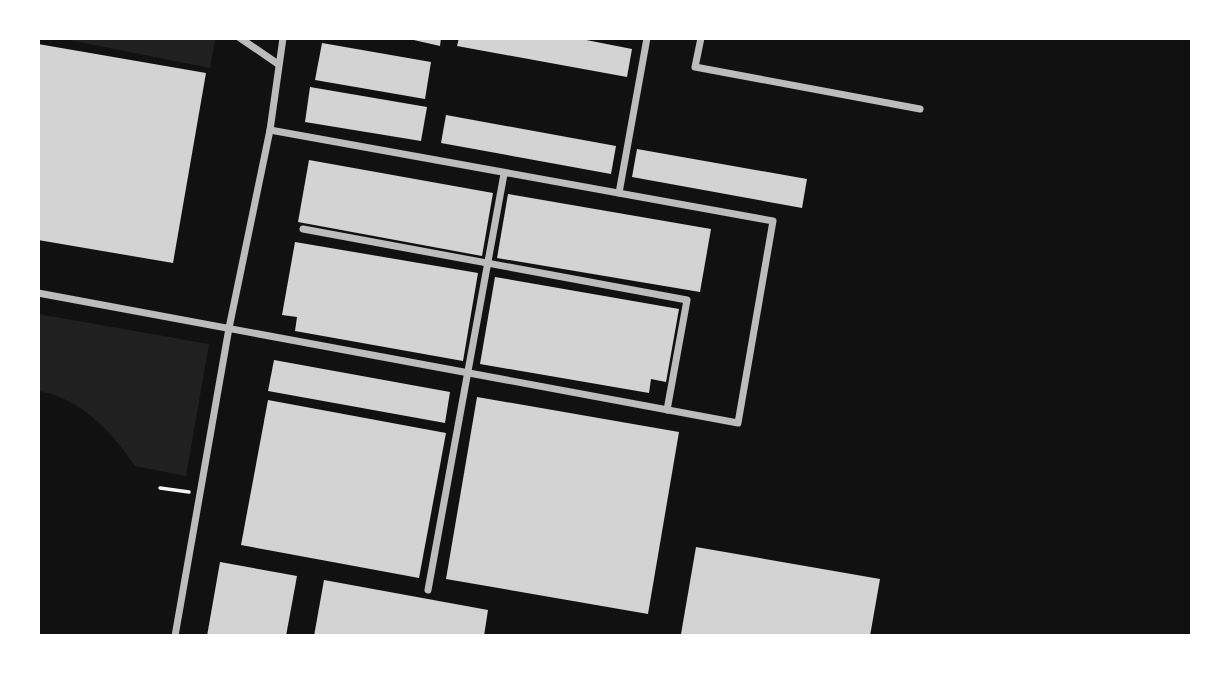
<svg xmlns="http://www.w3.org/2000/svg" width="1230" height="674" font-family="Arial,sans-serif">
  <rect width="100%" height="100%" fill="#111"/>
  <g fill="#202020">
    <polygon points="60,38 214,38 215,40 210,68"/>
    <path d="M38,314L209,344L186,476L135,466C111,431 82,399 39,391Z"/>
  </g>
  <g fill="#d3d3d3">
    <polygon points="405,38 441,38 440,46"/>
    <polygon points="459,38 576,38 632,49 627,77 457,46"/>
    <polygon points="322,43 431,62 425,99 315,80"/>
    <polygon points="38,44 206,73 173,263 38,240"/>
    <polygon points="310,87 427,107 421,141 305,122"/>
    <polygon points="446,115 616,146 611,174 441,143"/>
    <polygon points="637,149 807,179 802,208 632,177"/>
    <polygon points="309,160 493,193 482,256 298,222"/>
    <polygon points="508,194 711,229 700,292 497,258"/>
    <polygon points="295,242 478,273 463,361 295,331 297,317 282,315"/>
    <polygon points="495,277 679,309 666,382 651,379 649,393 480,364"/>
    <polygon points="274,360 450,392 445,423 268,391"/>
    <polygon points="477,397 679,432 648,614 446,579"/>
    <polygon points="268,400 446,433 419,578 241,545"/>
    <polygon points="696,547 880,579 870,636 681,634"/>
    <polygon points="220,562 297,576 286,636 207,636"/>
    <polygon points="324,580 488,610 484,636 314,636"/>
  </g>
  <g fill="none" stroke-linecap="round" stroke-linejoin="round">
    <polyline stroke="#f5f5f5" stroke-width="3.5" points="160,488 189,492"/>
    <g stroke="#bcbcbc" stroke-width="7">
      <polyline points="240,38 278,64"/>
      <polyline points="701,38 695,67 920,109"/>
      <polyline points="619,193 647,38"/>
      <polyline points="303,229 687,300 667,410"/>
      <polyline points="38,293 738,423 773,221 270,130"/>
      <polyline points="428,590 504,174"/>
      <polyline points="175,636 229,328 270,130 283,38"/>
    </g>
  </g>
  <rect width="1230" height="674" fill="none" stroke="#ffffff" stroke-width="80"/>
</svg>
